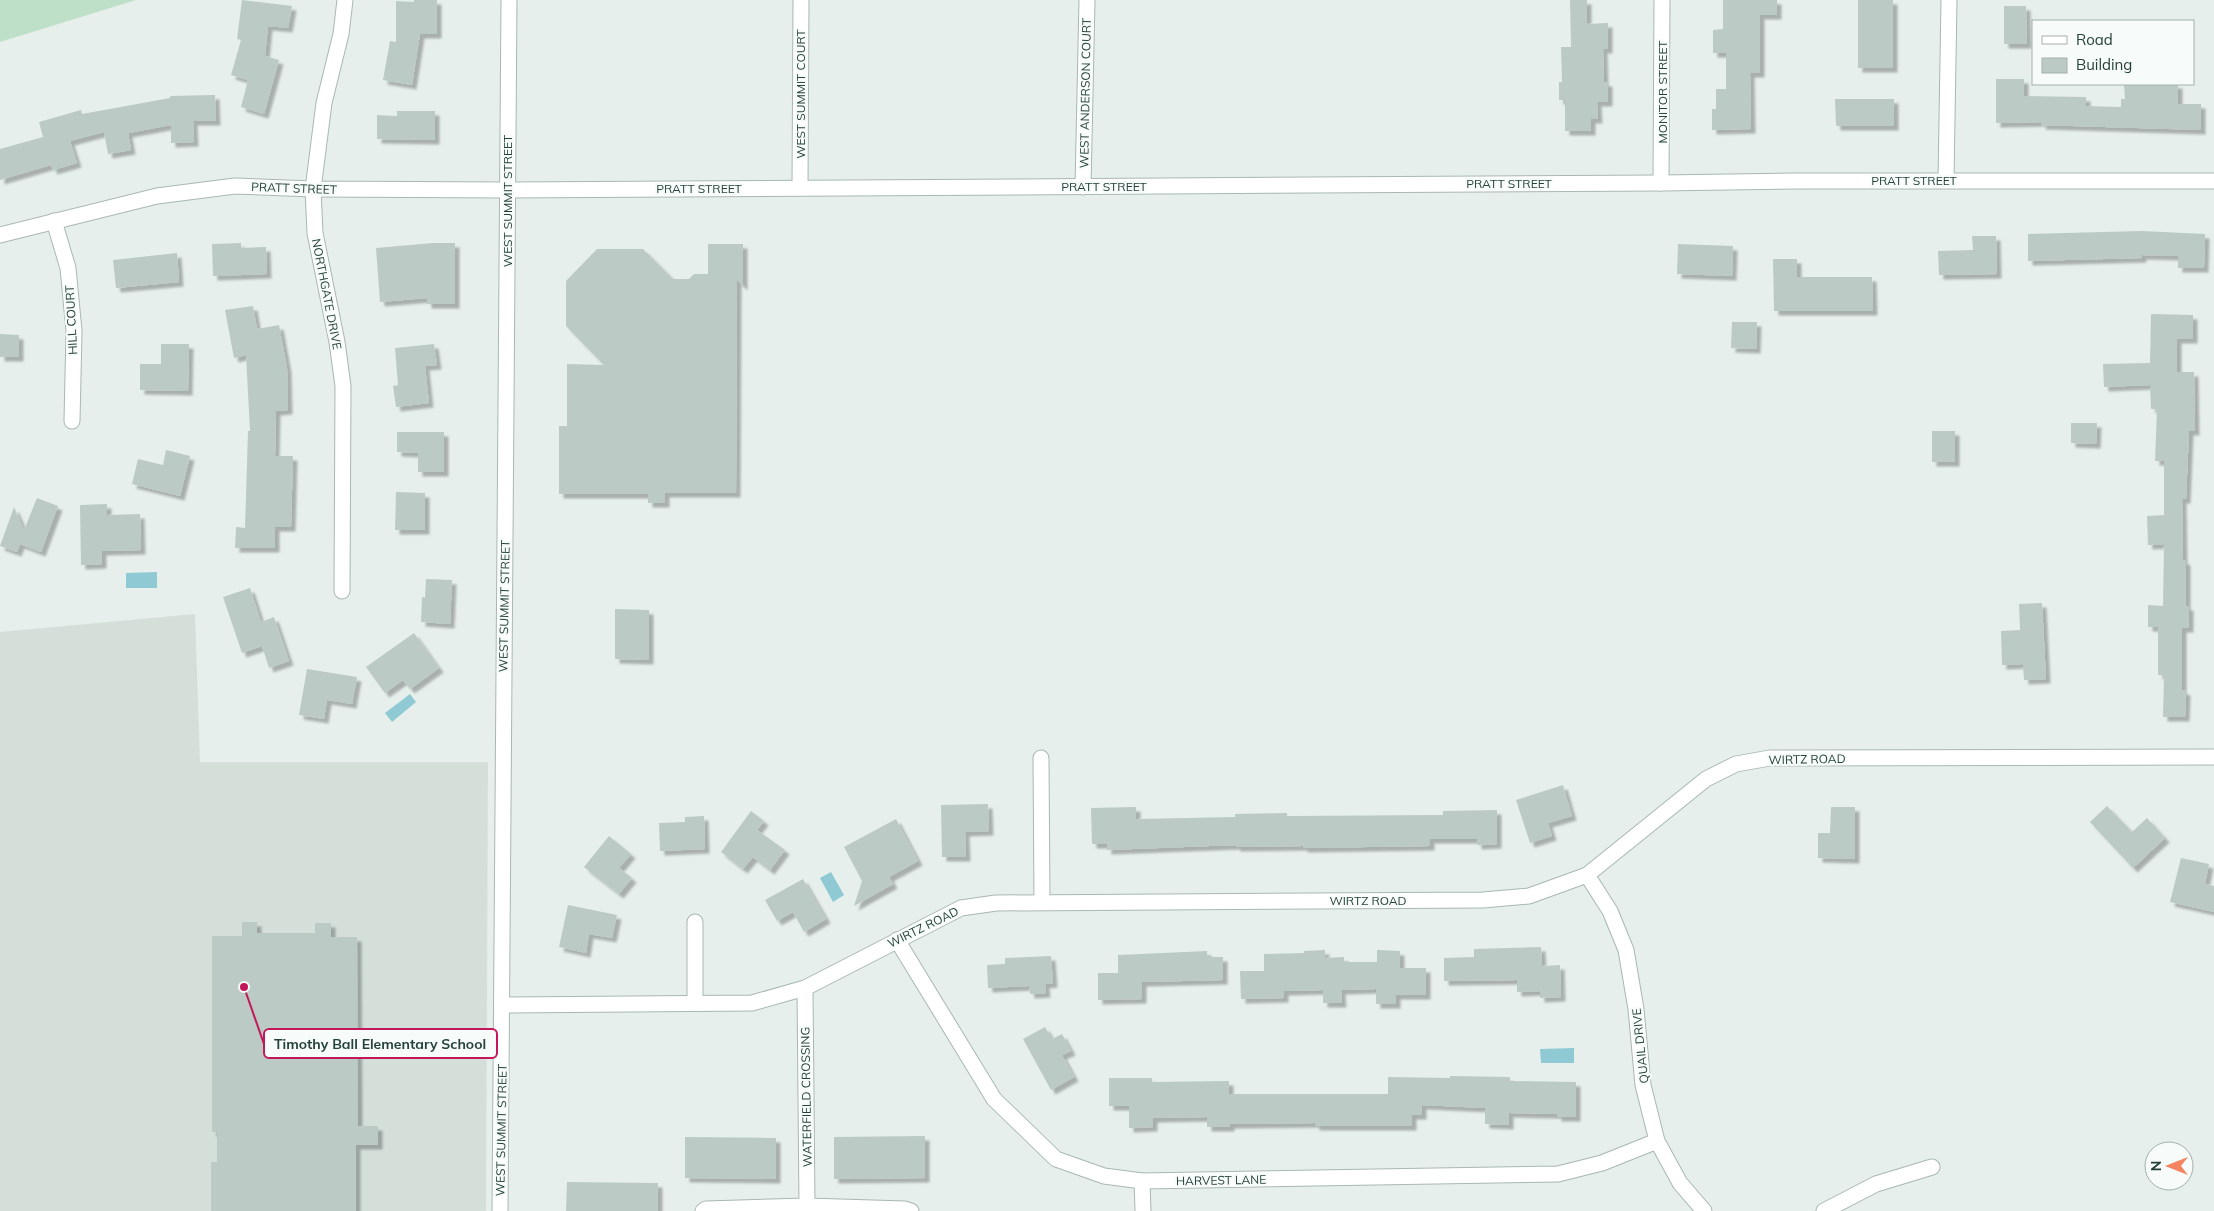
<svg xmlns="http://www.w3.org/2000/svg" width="2214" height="1211" font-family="Mulish,sans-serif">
  <defs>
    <filter id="shadow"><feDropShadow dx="4.5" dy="4.5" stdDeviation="1" flood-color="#0004"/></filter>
  </defs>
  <rect width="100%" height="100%" fill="#e6efeb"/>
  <polygon fill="#d4dfda" points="195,614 200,762 488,762 486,1211 0,1211 0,632"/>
  <polygon fill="#bfe0c8" points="0,0 136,0 0,42"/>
  <g fill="#8ec9d4">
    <polygon points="157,572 157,588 126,588 126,573"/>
    <polygon points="410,694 416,702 392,722 385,713"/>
    <polygon points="831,872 844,895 833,902 820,878"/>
    <polygon points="1574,1048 1574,1063 1541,1063 1540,1049"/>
  </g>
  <g fill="#bbcac4" filter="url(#shadow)">
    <polygon points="242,0 292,6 288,28 268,26 265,56 279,60 264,114 241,107 248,80 231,75 241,40 237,39"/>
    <polygon points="414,0 437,0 437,34 420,34 412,85 383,80 390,41 396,42 396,1 414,2"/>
    <polygon points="1570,0 1587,0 1587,24 1608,23 1608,49 1603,49 1604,82 1608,82 1608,102 1597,102 1598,119 1591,119 1591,131 1565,131 1565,100 1559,100 1559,82 1562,82 1561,47 1571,47"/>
    <polygon points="1723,0 1777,0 1777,15 1760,15 1760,73 1750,73 1751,129 1712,130 1712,109 1716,109 1716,89 1726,89 1726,53 1713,53 1713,30 1723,29"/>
    <rect x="1858" y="0" width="35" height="68"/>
    <polygon points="2004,6 2026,6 2027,44 2004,44"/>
    <polygon points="1996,79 2024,79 2024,96 2086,97 2086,106 2121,107 2121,99 2125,99 2124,84 2178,84 2178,104 2201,104 2201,130 2041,125 2042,122 1996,123"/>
    <polygon points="215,95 216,121 193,121 194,142 171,143 171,125 128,133 131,150 108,154 104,132 70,141 77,163 53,170 51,165 0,180 0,149 43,137 39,122 81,110 82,114 170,98 170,96"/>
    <polygon points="1835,99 1894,99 1894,126 1836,126"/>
    <polygon points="397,111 435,111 435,140 377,139 377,115 397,116"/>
    <polygon points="2142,231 2205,234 2204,268 2178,268 2178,256 2142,255 2142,258 2028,261 2028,234"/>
    <polygon points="1972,236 1996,236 1997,274 1939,275 1938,251 1973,250"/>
    <polygon points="241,243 241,248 266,247 267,274 213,276 212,244"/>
    <polygon points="433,243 455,243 455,304 427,304 427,298 380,302 376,248"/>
    <polygon points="708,244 743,244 743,286 737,280 736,493 665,493 665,503 648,503 648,494 559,494 559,426 567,426 567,364 604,365 566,326 566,281 597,249 643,249 673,279 689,279 694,274 708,274"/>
    <polygon points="1678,244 1733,246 1732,276 1677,274"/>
    <polygon points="177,253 179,282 116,288 113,260"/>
    <polygon points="1773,259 1797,259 1797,277 1872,277 1873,311 1774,311"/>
    <polygon points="253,306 257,329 279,325 287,368 288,410 276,411 275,456 293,456 291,527 275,527 275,548 235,548 236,527 245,528 248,431 250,431 246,355 234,358 225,310"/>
    <polygon points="2151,314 2193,315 2193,339 2177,339 2177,372 2194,372 2195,431 2189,431 2186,499 2182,499 2183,560 2186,561 2186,606 2189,606 2189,628 2182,628 2182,690 2186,691 2185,717 2163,717 2164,675 2158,675 2158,627 2148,627 2148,605 2163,606 2164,544 2148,545 2147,516 2164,515 2164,461 2155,461 2157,409 2151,409 2150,385 2104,387 2103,364 2150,363"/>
    <polygon points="1732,322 1757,322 1756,349 1731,348"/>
    <polygon points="0,334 19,335 19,357 0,357"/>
    <polygon points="161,344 189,344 188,391 140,390 140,364 161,364"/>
    <polygon points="434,344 437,365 425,366 429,403 396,407 393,386 398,385 395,348"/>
    <polygon points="2071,423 2097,423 2096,444 2071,443"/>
    <rect x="1932" y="431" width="23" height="31"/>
    <polygon points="397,432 444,432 444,472 418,472 418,453 397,452"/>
    <polygon points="166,450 190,456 180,496 132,484 138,459 163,465"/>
    <polygon points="396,492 425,493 425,530 395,530"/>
    <polygon points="37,498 58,506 41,552 20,544 17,552 0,546 14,507 24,530"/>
    <polygon points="107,504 107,515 140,514 141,550 102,551 102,564 81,565 80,505"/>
    <polygon points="426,579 452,580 450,624 421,622 422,597 425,598"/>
    <polygon points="250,588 261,622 274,617 289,661 269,668 262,646 242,653 223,597"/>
    <polygon points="2042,603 2046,679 2024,680 2023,664 2002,665 2001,631 2020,630 2019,604"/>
    <polygon points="615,609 649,610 649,660 615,659"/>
    <polygon points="414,633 439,668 410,689 403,680 385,693 366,667"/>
    <polygon points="307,669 357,677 352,704 327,700 324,719 299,715"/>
    <polygon points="1563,785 1572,816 1548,823 1552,836 1530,843 1516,800"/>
    <polygon points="988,804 989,831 965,832 966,857 942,857 941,805"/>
    <polygon points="2107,806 2132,832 2147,818 2165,838 2133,868 2090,822"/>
    <polygon points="1136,807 1136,819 1235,817 1235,814 1287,813 1287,816 1443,815 1443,811 1497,810 1497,844 1477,845 1477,839 1430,839 1430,846 1303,848 1303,846 1236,847 1236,845 1107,850 1107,844 1092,844 1091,808"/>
    <polygon points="1831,807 1855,807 1855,859 1818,858 1818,833 1830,833"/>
    <polygon points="751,811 764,821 757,830 785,850 770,870 753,857 743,869 721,852"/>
    <polygon points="704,816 705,849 660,851 659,823 685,822 685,817"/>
    <polygon points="896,819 918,861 889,877 893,884 854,906 862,881 844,847"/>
    <polygon points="609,836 631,854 619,868 632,878 619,894 584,867"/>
    <polygon points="2181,858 2209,864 2205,884 2214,886 2214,912 2170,902"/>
    <polygon points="803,879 826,919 804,932 793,912 777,921 765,900"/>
    <polygon points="568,905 617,915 612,938 589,934 586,953 559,947"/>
    <polygon points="242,922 257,922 257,933 315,933 315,923 331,923 331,937 357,937 358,1126 378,1126 378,1145 356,1145 356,1211 211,1211 211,1162 217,1162 217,1132 212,1132 212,936 242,936"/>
    <polygon points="1541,947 1542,966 1560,965 1561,997 1540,998 1540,991 1517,992 1517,980 1444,981 1444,958 1474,957 1474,949"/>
    <polygon points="1325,950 1325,958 1344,957 1344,962 1377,962 1377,950 1400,951 1400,968 1426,968 1426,995 1396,995 1396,1004 1376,1004 1376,989 1341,990 1342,1003 1323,1003 1323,990 1284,991 1284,998 1241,999 1240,971 1264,971 1264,954 1304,953 1304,951"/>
    <polygon points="1207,951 1207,957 1223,957 1223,980 1142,982 1142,999 1098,1000 1098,973 1118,973 1118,955"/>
    <polygon points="1051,956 1053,983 1045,984 1046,993 1030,994 1029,986 988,988 987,965 1005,964 1005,958"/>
    <polygon points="1045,1027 1052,1039 1062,1034 1071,1051 1062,1055 1074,1077 1051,1090 1023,1039"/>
    <polygon points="1450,1076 1510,1077 1510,1081 1576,1082 1576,1117 1557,1117 1557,1114 1509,1113 1509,1125 1485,1124 1485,1108 1422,1105 1422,1115 1412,1115 1412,1126 1315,1126 1315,1123 1230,1124 1230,1127 1207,1127 1207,1117 1153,1118 1153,1127 1129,1128 1129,1106 1109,1106 1109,1078 1152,1078 1152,1082 1229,1081 1229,1094 1388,1094 1388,1077 1450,1078"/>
    <polygon points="925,1136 925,1178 834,1179 834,1137"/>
    <polygon points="685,1137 776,1138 776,1179 685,1178"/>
    <polygon points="567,1182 658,1183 658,1211 566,1211"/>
  </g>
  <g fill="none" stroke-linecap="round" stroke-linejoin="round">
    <g stroke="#a8b8b2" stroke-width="17">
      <g id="minor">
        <polyline points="1946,180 1949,0"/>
        <polyline points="1661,183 1662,0"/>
        <polyline points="1083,187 1087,0"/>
        <polyline points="800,188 801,0"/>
        <polyline points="54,221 68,268 74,331 72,421"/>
        <polyline points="0,235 157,196 235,186 313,189 507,190 1661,183 1796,181 2214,181"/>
        <polyline points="342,591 343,386 337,342 315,233 313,189 324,103 341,34 345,0"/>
        <polyline points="1041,758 1042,901"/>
        <polyline points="1587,875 1610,911 1626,950 1636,1009 1643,1085 1657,1141 1680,1183 1704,1211"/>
        <polyline points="897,940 994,1099 1056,1159 1104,1176 1142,1181 1558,1174 1602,1163 1657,1141"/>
        <polyline points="805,988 807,1206"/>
        <polyline points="695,1003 695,922"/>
        <polyline points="503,1005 752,1003 805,988 961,908 996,903 1483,900 1529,896 1587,875 1706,779 1736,764 1770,758 2214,757"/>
        <polyline points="1142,1181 1143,1211"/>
        <polyline points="703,1211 706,1209 807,1206 905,1209 911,1211"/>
        <polyline points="1824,1211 1876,1184 1932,1167"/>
      </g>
    </g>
    <g stroke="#a8b8b2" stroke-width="17">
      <polyline id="tertiary" points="500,1211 509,0"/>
    </g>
    <use href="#minor" stroke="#fff" stroke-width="15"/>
    <use href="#tertiary" stroke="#fff" stroke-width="15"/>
  </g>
  <g text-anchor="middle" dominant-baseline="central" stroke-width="4.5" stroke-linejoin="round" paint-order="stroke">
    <g font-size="12" fill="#24423a" stroke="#f7fbf9">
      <text transform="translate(1662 92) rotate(-90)">MONITOR STREET</text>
      <text transform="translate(1085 93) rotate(-89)">WEST ANDERSON COURT</text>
      <text transform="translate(800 94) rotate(-90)">WEST SUMMIT COURT</text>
      <text x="1914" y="180">PRATT STREET</text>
      <text x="1509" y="183">PRATT STREET</text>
      <text x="1104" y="186">PRATT STREET</text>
      <text transform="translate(294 188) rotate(2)">PRATT STREET</text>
      <text x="699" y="188">PRATT STREET</text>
      <text transform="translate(507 201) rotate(-90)">WEST SUMMIT STREET</text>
      <text transform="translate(327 294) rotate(79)">NORTHGATE DRIVE</text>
      <text transform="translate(71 320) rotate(-93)">HILL COURT</text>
      <text transform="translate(504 606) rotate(-89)">WEST SUMMIT STREET</text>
      <text transform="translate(1807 759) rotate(-1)">WIRTZ ROAD</text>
      <text x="1368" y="900">WIRTZ ROAD</text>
      <text transform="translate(923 927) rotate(-26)">WIRTZ ROAD</text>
      <text transform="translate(1640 1046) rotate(-96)">QUAIL DRIVE</text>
      <text transform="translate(806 1097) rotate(-91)">WATERFIELD CROSSING</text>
      <text transform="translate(501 1130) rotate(-89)">WEST SUMMIT STREET</text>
      <text transform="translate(1221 1180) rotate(-1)">HARVEST LANE</text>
    </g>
  </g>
  <path fill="none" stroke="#c2185b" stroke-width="2" d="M244 987L264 1044"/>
  <circle fill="#c2185b" stroke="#f7fbf9" stroke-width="2" cx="244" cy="987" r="5"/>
  <rect fill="#f7fbf9" stroke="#c2185b" stroke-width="2" x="264" y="1029" width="233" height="29" rx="5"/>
  <g font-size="14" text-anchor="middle" font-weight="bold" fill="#24423a">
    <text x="380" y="1049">Timothy Ball Elementary School</text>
  </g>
  <rect x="2032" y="20" width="162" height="65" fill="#f7fbf9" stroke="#a3b1ad"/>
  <rect x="2042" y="36" width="25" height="8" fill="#ffffff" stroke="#a3b1ad"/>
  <text x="2076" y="45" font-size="15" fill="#24423a">Road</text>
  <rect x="2042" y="58" width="25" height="15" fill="#bbcac4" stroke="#a3b1ad"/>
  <text x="2076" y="70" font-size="15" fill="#24423a">Building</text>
  <g transform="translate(2169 1166) rotate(270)"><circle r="24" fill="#f7fbf9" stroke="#a3b1ad"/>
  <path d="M0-4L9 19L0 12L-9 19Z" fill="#f4845f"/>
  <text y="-8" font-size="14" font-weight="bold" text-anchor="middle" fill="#24423a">N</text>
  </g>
</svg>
